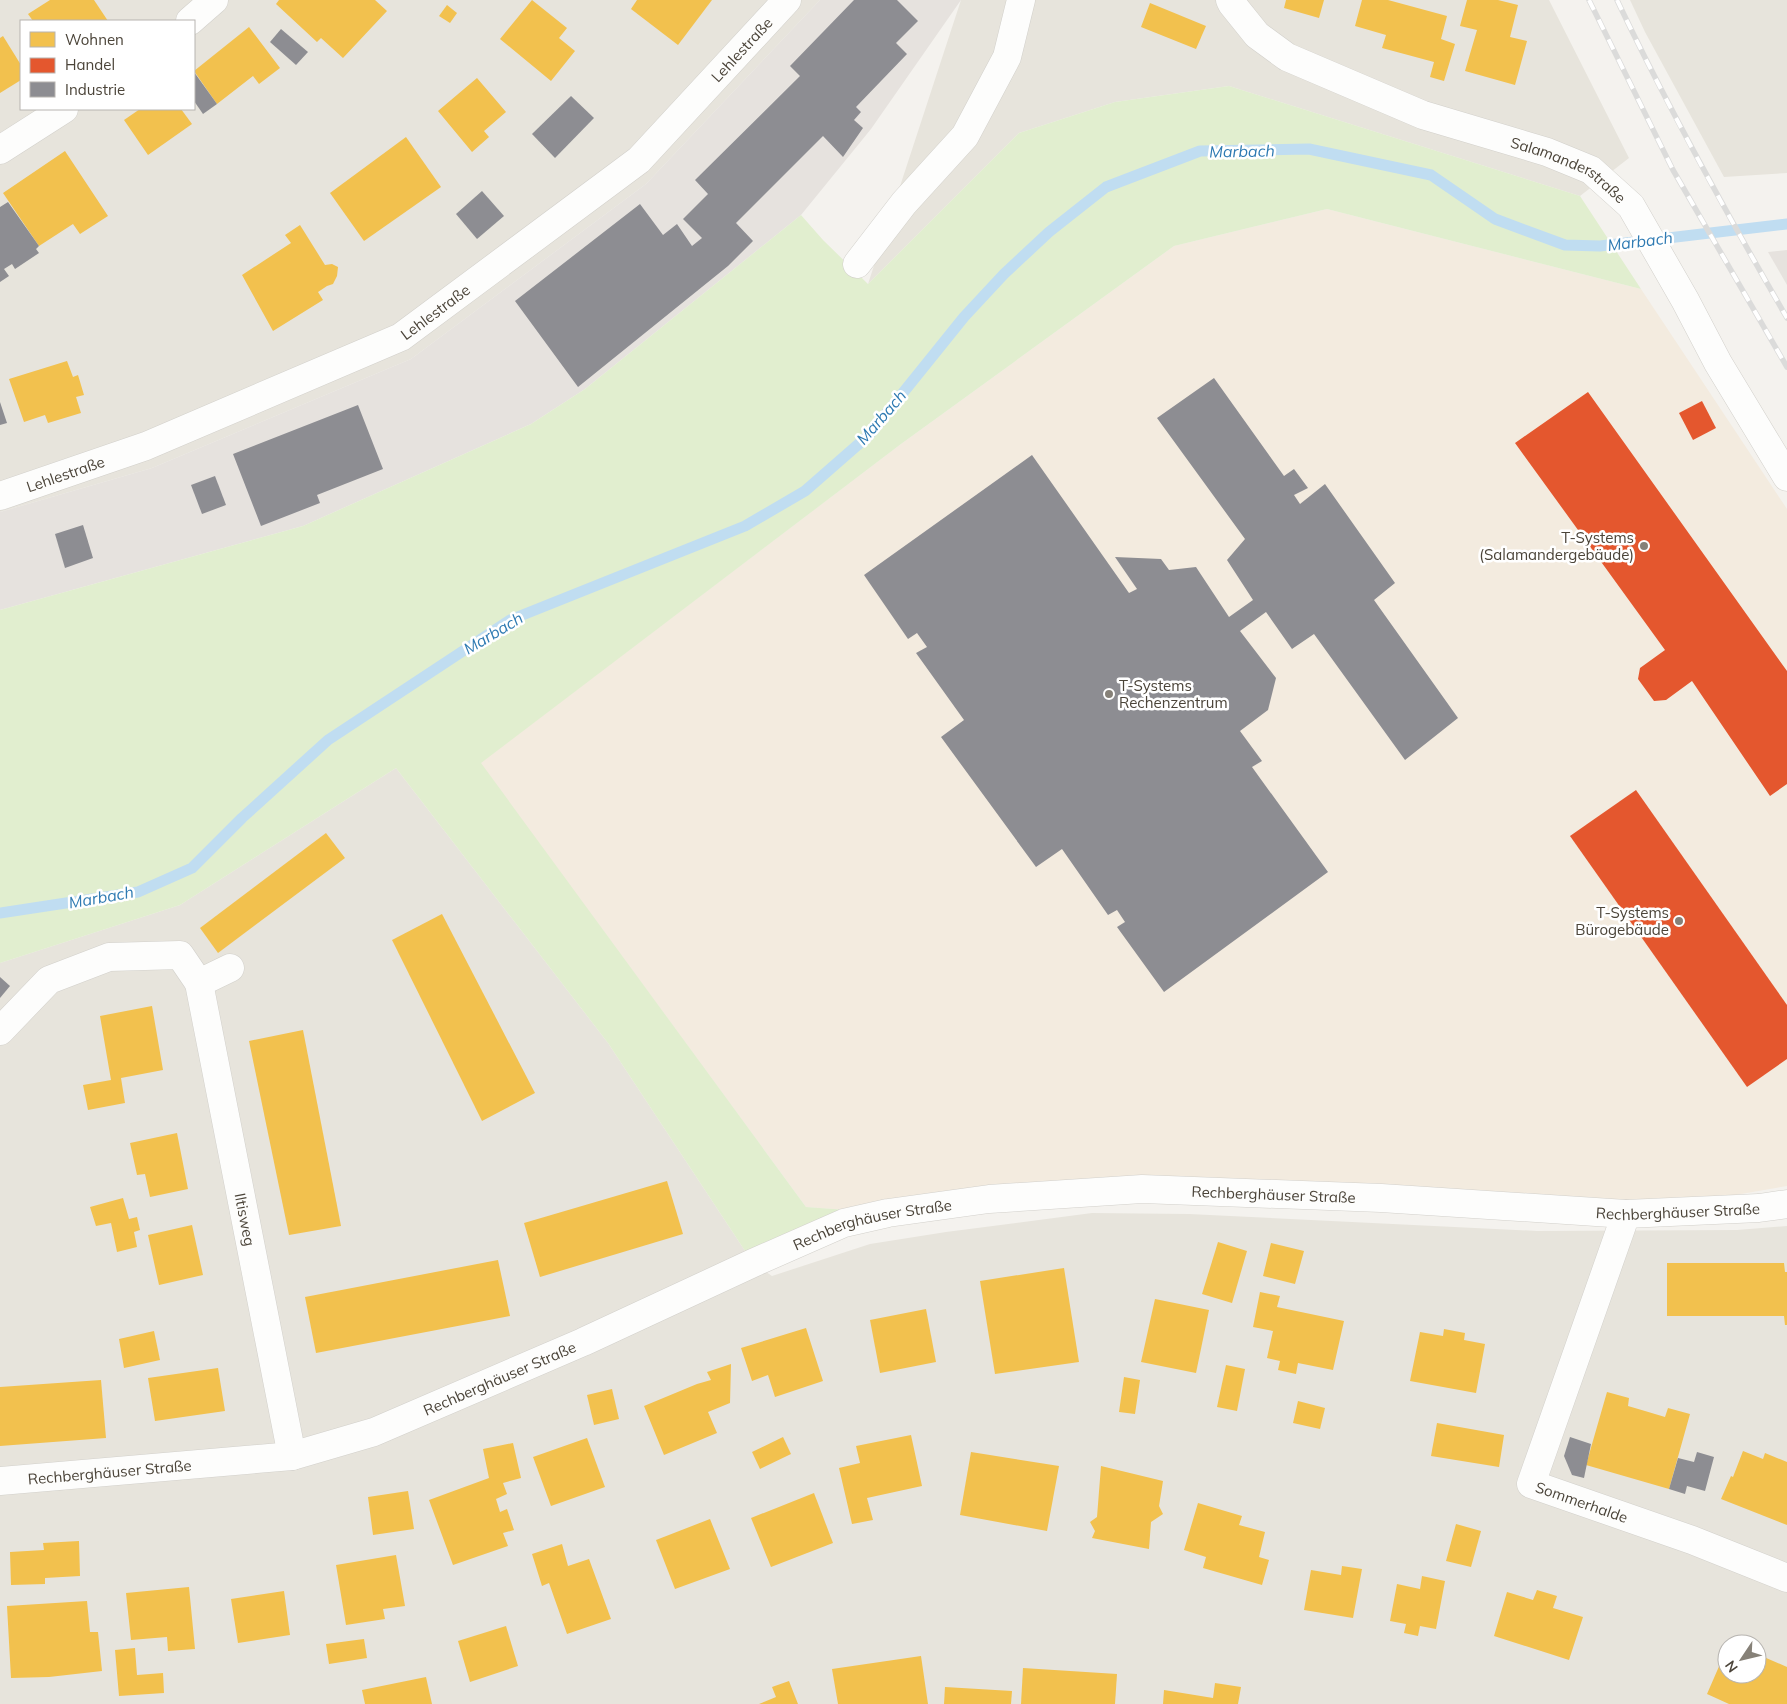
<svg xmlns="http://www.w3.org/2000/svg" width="1787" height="1704" font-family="Mulish,sans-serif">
  <rect width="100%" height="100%" fill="#f4f2ee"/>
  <g fill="#e7e4dc" fill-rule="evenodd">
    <path d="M0,0H820L646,184L411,359L152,468L0,512ZM21,21H194V109H21Z"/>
    <polygon points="961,0 1549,0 1629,158 1580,196 1229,86 1115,102 1019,133 868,284"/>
    <polygon points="1630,0 1787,0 1787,173 1724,177 1645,32"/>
    <path d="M396,768L608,1043L753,1263L772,1276L870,1244L946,1232L1092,1213L1189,1214L1537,1231L1737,1230L1787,1226V1704H0V963L180,905ZM1727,1644H1757V1674H1727Z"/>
  </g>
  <polygon fill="#f3ebdf" points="1327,209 1641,289 1787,509 1787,1186 1626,1214 1248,1193 888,1213 806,1207 480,763 901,444 1174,246"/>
  <g fill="#e6e2de">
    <polygon points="820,0 961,0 871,129 801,215 585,389 531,424 303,526 0,610 0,512 152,468 411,359 646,184"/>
    <polygon points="1787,250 1787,285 1768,252"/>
  </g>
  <polygon fill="#e1eecf" points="1229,86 1580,196 1641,289 1327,209 1174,246 901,444 481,763 806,1207 888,1213 753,1263 608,1043 396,768 180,905 0,963 0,610 303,526 531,424 585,389 801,215 823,240 868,284 1019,133 1115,102"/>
  <g fill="#f2c14e">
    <polygon points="50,0 94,0 108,21 33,21 28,14"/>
    <polygon points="279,0 375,0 387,11 343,58 321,38 317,42 276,4"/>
    <polygon points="532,0 567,28 559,38 575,51 551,81 500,39"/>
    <polygon points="637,0 712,0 678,45 631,9"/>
    <polygon points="1286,0 1324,0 1319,18 1284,8"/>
    <polygon points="1362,0 1388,0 1447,16 1441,39 1455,44 1444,81 1430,77 1434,62 1382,48 1386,35 1355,26"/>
    <polygon points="1467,0 1498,0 1518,5 1510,37 1527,41 1515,85 1465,71 1477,30 1460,26"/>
    <polygon points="1150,3 1206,26 1196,49 1141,27"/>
    <polygon points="447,5 457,13 450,23 439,16"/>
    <polygon points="249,27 280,68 259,84 253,76 217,104 194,71"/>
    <polygon points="3,36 21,65 21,80 0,93 0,38"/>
    <polygon points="477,78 506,112 484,131 489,137 472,152 438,111"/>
    <polygon points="140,109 181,109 192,124 148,155 124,120"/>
    <polygon points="406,137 441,187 364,241 330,193"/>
    <polygon points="65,151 108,216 80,234 73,224 39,246 3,193"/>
    <polygon points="300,225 325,265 332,264 338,267 337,276 333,284 327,286 318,292 323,300 273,331 242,275 291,243 285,235"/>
    <polygon points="67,361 73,377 78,375 84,395 76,397 81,413 48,423 45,415 24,422 9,379"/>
    <polygon points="326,833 345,858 218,953 200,928"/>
    <polygon points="442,914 535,1093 482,1121 392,940"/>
    <polygon points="152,1006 163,1070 121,1078 125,1103 88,1110 83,1085 111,1080 100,1016"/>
    <polygon points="303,1030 341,1226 289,1235 249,1041"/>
    <polygon points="177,1133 188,1189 150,1197 145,1174 137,1175 130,1143"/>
    <polygon points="667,1181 683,1234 540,1277 524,1223"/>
    <polygon points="123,1198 129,1219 137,1217 140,1230 134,1232 137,1247 117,1252 111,1223 96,1226 90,1207"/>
    <polygon points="192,1225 203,1275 159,1285 148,1235"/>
    <polygon points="1218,1242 1247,1251 1232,1303 1202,1294"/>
    <polygon points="1271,1243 1304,1251 1295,1284 1263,1276"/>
    <polygon points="498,1260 510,1316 316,1353 305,1297"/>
    <polygon points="1667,1263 1784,1263 1785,1272 1787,1272 1787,1325 1785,1325 1784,1316 1667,1316"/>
    <polygon points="1064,1268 1079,1362 995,1374 980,1281"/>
    <polygon points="1260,1292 1280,1296 1277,1307 1344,1321 1333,1370 1298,1363 1296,1374 1278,1370 1280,1361 1267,1358 1273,1331 1253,1327"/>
    <polygon points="1155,1299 1209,1310 1196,1373 1141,1362"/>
    <polygon points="926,1309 936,1362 880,1373 870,1320"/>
    <polygon points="806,1328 823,1381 775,1397 768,1375 752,1381 741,1348"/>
    <polygon points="1444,1329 1465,1333 1464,1340 1485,1344 1476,1393 1410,1381 1420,1332 1443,1336"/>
    <polygon points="154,1331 160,1360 124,1368 119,1339"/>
    <polygon points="731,1364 730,1403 708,1412 717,1433 664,1455 644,1406 697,1384 711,1380 707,1372"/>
    <polygon points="1226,1365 1245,1369 1237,1411 1217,1407"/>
    <polygon points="218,1368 225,1411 155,1421 148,1378"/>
    <polygon points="1124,1377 1140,1380 1135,1414 1119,1412"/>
    <polygon points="101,1380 106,1438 0,1446 0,1387"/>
    <polygon points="612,1389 619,1419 594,1425 587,1395"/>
    <polygon points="1607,1392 1629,1398 1628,1406 1645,1411 1665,1417 1668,1408 1690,1414 1669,1489 1586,1465"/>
    <polygon points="1298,1401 1325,1408 1320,1429 1293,1423"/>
    <polygon points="1437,1423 1504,1435 1499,1467 1431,1456"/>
    <polygon points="911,1435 922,1486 867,1498 873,1520 852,1524 839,1468 860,1463 856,1446"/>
    <polygon points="783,1437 791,1454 760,1469 752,1452"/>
    <polygon points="587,1438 605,1487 551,1506 533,1457"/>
    <polygon points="513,1443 521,1478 503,1483 507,1494 496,1499 500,1512 507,1509 514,1530 503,1533 508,1546 453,1565 429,1500 489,1478 483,1449"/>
    <polygon points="1743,1451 1763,1459 1765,1453 1787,1462 1787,1525 1721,1499 1731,1476 1733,1477"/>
    <polygon points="971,1452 1059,1466 1047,1531 960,1515"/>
    <polygon points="1101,1466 1163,1481 1159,1506 1163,1514 1151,1522 1149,1549 1092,1538 1095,1531 1090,1522 1097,1517"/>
    <polygon points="408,1491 414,1529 373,1535 368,1497"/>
    <polygon points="814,1493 833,1543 771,1567 751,1518"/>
    <polygon points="1198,1503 1242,1516 1239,1525 1265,1532 1259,1557 1269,1560 1262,1585 1203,1568 1206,1557 1184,1550"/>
    <polygon points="710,1519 730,1569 675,1589 656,1540"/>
    <polygon points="1456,1524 1481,1531 1471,1567 1446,1561"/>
    <polygon points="79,1541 80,1576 45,1578 45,1584 11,1585 10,1552 44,1550 43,1543"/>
    <polygon points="562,1544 568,1566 589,1559 611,1619 567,1634 549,1583 542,1586 532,1554"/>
    <polygon points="396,1555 405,1606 383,1609 385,1619 346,1625 336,1565"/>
    <polygon points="1342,1566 1362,1569 1353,1618 1304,1610 1311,1570 1341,1575"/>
    <polygon points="1422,1576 1445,1581 1436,1629 1420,1626 1418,1636 1404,1633 1406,1624 1390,1621 1397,1584 1420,1589"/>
    <polygon points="189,1587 195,1649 168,1651 167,1637 131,1640 126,1593"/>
    <polygon points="1537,1590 1557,1596 1553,1608 1583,1617 1569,1660 1494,1636 1507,1592 1533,1600"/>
    <polygon points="284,1591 290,1635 238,1643 231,1599"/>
    <polygon points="87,1601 90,1632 98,1632 102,1671 49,1677 11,1678 7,1606"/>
    <polygon points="506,1626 518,1666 470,1682 458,1641"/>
    <polygon points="364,1639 367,1658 329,1664 326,1644"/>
    <polygon points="135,1648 137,1675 163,1673 164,1693 119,1696 115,1650"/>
    <polygon points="1727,1648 1727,1674 1757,1674 1757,1654 1787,1667 1787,1704 1729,1704 1707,1694"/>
    <polygon points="921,1656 928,1704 838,1704 832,1669"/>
    <polygon points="1023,1668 1117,1674 1115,1704 1021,1704"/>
    <polygon points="426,1677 432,1704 365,1704 362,1690"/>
    <polygon points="789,1681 798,1704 759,1704 776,1697 772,1687"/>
    <polygon points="1215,1683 1241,1687 1238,1704 1163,1704 1164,1690 1213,1698"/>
    <polygon points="945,1687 1012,1691 1011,1704 944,1704"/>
  </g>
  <g fill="#e4572e">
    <polygon points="1588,392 1787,671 1787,784 1770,796 1692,681 1666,700 1654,701 1638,679 1640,668 1665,650 1515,443"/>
    <polygon points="1702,401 1716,428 1693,440 1679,413"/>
    <polygon points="1636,790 1787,1005 1787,1059 1747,1087 1570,836"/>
  </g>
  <g fill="#8d8d92">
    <polygon points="854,0 897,0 918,21 896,43 907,54 856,107 861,112 854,120 863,128 843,157 823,136 736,223 753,241 728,266 578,387 515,301 640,204 663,235 677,224 692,246 702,238 683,219 708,194 695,180 800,76 790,66"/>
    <polygon points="281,29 308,52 296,65 270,42"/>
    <polygon points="194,72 217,104 203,114 194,101"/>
    <polygon points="571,96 594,118 555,158 532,134"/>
    <polygon points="482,191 504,216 477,239 456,214"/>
    <polygon points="8,202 39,246 36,249 39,253 15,269 12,264 4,269 9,276 0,282 0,207"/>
    <polygon points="1214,378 1284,476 1294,469 1308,488 1294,495 1300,504 1325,484 1395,583 1374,600 1458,718 1405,760 1314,634 1292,649 1266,612 1240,631 1276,678 1268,710 1240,731 1262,761 1252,767 1328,872 1164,992 1117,927 1125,922 1117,910 1108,915 1062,849 1036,867 941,737 964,720 916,653 927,647 917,633 908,639 864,575 1032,455 1129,593 1137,589 1115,557 1161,559 1169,570 1196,567 1229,617 1253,600 1227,560 1245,539 1157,418"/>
    <polygon points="0,402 7,423 0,425"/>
    <polygon points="358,405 383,469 317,495 320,503 261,526 233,454"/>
    <polygon points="215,476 226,505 202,514 191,485"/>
    <polygon points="83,525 93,558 65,568 55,534"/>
    <polygon points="0,977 10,986 0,998"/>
    <polygon points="1570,1437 1591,1444 1584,1478 1572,1475 1564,1456"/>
    <polygon points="1697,1452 1714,1457 1705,1491 1687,1486 1685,1494 1669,1489 1678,1458 1694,1462"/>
  </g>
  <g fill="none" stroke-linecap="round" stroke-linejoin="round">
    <polyline stroke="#c0ddf1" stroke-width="11" points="0,913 138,892 192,868 242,818 328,740 510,620 745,526 805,491 869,435 964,317 1004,274 1049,232 1106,187 1200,151 1309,149 1431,175 1495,219 1565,245 1600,246 1787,224"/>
    <g stroke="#d2d0cb" stroke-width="29">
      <g id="minor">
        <path id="s1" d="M1230,0L1232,4L1257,35L1287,57L1423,115L1547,152L1591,170L1631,206L1685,300L1718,363L1787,477"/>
        <polyline points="190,21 214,0"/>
        <polyline points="0,150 64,109"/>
        <polyline points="857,264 904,203 965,136 1007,57 1021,0"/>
        <path id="s2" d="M0,496L146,446L401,337L639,160L787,0"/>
        <path id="s3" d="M199,983L292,1456"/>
        <polyline points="0,1031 49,980 109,957 180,955 199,983 230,968"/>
        <path id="s4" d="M1626,1214L1531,1484L1692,1540L1787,1578"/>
        <path id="s5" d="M0,1481L292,1456L374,1432L583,1342L753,1263L844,1223L888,1213L989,1199L1142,1189L1381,1198L1626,1214L1759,1208L1787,1204"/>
      </g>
    </g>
    <use href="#minor" stroke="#fdfdfc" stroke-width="28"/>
    <g stroke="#dbdbda" stroke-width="5.5">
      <g id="rail">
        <polyline points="1589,0 1673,170 1787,367"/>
        <path d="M1617,0C1668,108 1727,214 1787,318"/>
      </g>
    </g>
    <use href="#rail" stroke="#fff" stroke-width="4" stroke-dasharray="11" stroke-linecap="butt"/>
  </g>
  <g fill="#868178" stroke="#fff" stroke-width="2">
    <circle cx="1644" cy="546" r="5"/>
    <circle cx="1109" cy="694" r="5"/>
    <circle cx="1679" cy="921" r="5"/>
  </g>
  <g text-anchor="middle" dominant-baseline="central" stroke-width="5" stroke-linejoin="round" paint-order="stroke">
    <g font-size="15" fill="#4b4439" stroke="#fff">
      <text stroke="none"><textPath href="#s2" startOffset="879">Lehlestraße</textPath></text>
      <text stroke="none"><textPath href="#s1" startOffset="386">Salamanderstraße</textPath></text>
      <text stroke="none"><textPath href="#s2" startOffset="474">Lehlestraße</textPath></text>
      <text stroke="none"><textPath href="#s2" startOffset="69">Lehlestraße</textPath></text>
      <text stroke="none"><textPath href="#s5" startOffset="1325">Rechberghäuser Straße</textPath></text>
      <text stroke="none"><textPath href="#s5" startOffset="1730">Rechberghäuser Straße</textPath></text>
      <text stroke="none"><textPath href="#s3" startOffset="241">Iltisweg</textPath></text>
      <text stroke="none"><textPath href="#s5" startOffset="920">Rechberghäuser Straße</textPath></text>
      <text stroke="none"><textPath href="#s5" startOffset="515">Rechberghäuser Straße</textPath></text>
      <text stroke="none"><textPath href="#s5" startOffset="110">Rechberghäuser Straße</textPath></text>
      <text stroke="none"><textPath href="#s4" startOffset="340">Sommerhalde</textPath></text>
    </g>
    <g font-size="15" fill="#4b4439" stroke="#fff" text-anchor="end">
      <text x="1634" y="537">T-Systems<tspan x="1634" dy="17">(Salamandergebäude)</tspan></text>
      <text x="1119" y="685" text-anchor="start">T-Systems<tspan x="1119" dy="17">Rechenzentrum</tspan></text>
      <text x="1669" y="912">T-Systems<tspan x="1669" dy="17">Bürogebäude</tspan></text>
    </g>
    <g font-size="16" font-style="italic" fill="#2e7ab2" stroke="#fff">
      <text transform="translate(1242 151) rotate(-1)">Marbach</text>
      <text transform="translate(1640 241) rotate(-7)">Marbach</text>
      <text transform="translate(881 417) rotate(-49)">Marbach</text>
      <text transform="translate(493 633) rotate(-31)">Marbach</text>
      <text transform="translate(101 897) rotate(-10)">Marbach</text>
    </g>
  </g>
  <rect x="20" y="20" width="175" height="90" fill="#ffffff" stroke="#b7b4b0"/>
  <rect x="30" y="32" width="25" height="15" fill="#f2c14e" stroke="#b7b4b0"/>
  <text x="65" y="45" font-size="15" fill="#4b4439">Wohnen</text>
  <rect x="30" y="58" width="25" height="15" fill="#e4572e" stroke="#b7b4b0"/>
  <text x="65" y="70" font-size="15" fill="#4b4439">Handel</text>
  <rect x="30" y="82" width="25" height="15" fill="#8d8d92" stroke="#b7b4b0"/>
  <text x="65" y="95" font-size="15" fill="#4b4439">Industrie</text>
  <g transform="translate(1742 1659) rotate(235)"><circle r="24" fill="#ffffff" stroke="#b7b4b0"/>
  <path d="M0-4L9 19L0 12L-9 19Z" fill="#868178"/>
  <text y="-8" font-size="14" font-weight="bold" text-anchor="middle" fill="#4b4439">N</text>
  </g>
</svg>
